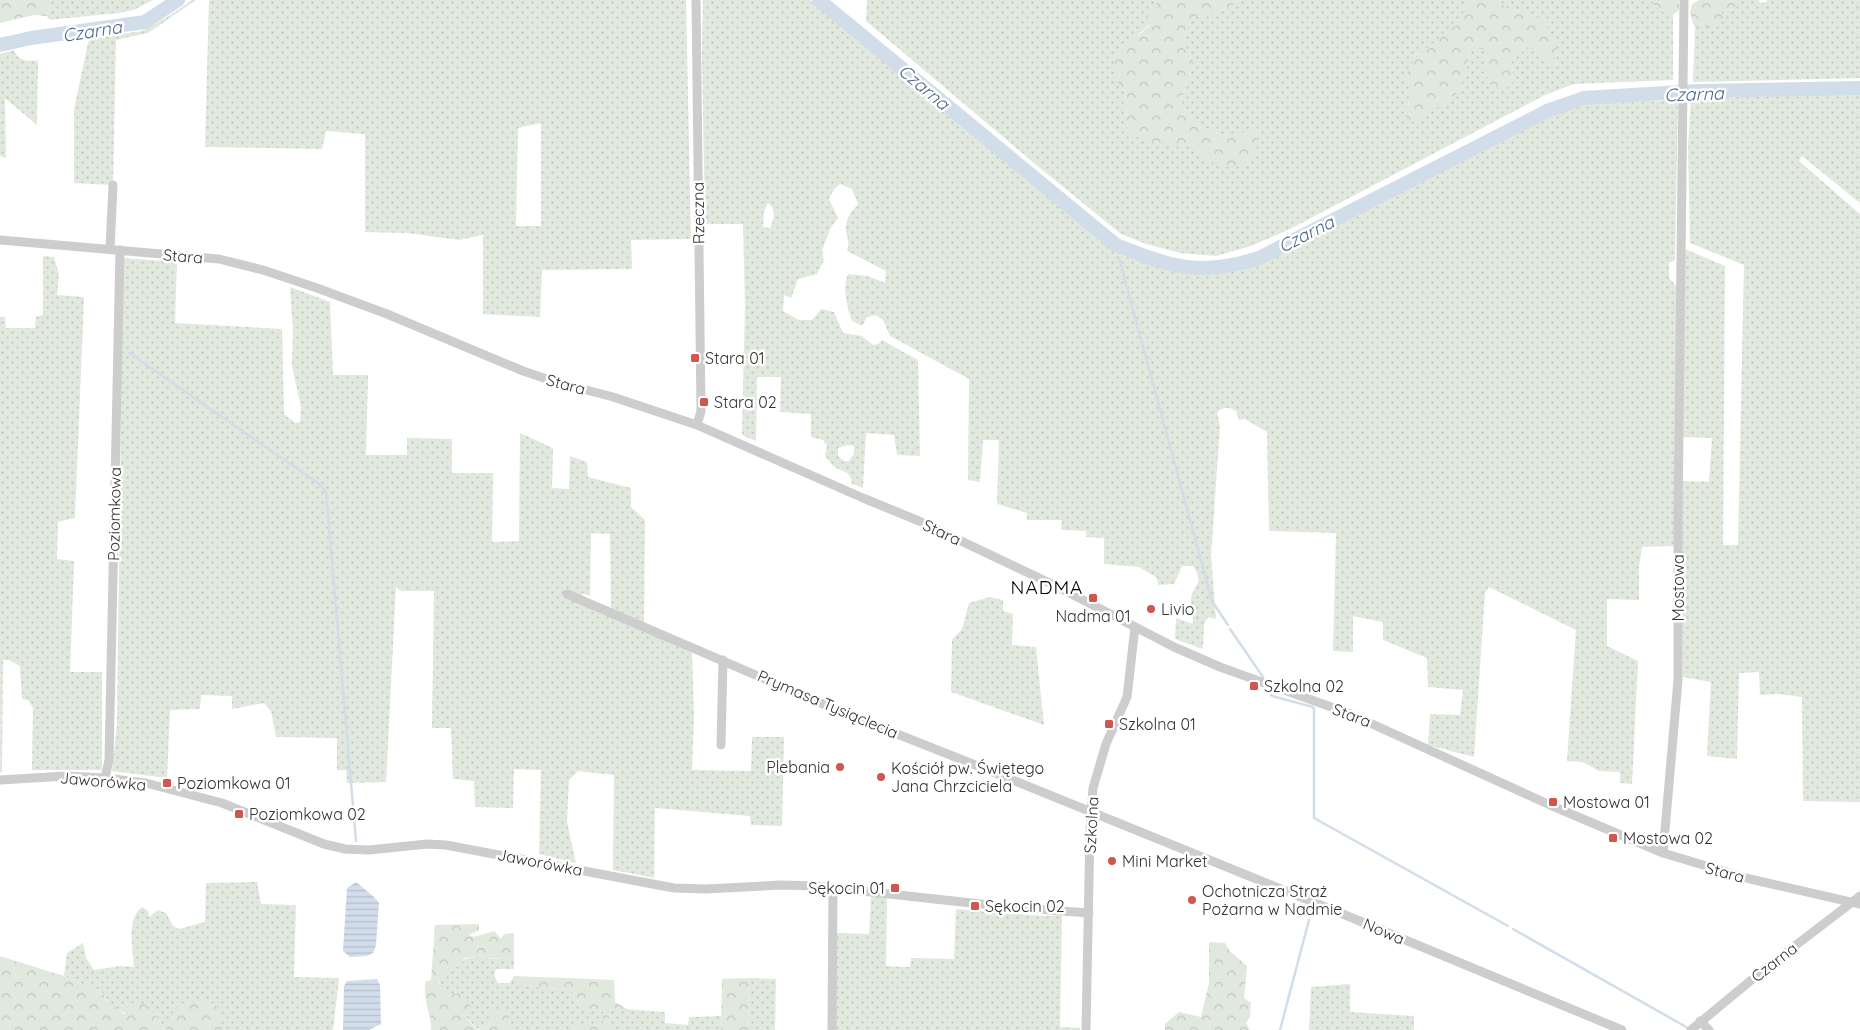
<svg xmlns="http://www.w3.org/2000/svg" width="1860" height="1030" font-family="Quicksand,sans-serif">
  <defs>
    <pattern id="grass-dots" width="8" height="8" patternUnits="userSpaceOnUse" patternTransform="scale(1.25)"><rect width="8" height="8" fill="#e1e8dd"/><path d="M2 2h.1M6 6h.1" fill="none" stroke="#c2c7be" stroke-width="1.8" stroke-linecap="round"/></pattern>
    <pattern id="forest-crowns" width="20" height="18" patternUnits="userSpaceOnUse" patternTransform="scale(1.25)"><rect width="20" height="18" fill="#e1e8dd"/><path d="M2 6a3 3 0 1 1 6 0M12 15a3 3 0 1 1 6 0" fill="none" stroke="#c2c7be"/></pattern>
    <pattern id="water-rules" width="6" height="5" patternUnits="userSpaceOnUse" patternTransform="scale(1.25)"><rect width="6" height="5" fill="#d2ddea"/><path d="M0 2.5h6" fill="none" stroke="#b5bec9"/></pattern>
  </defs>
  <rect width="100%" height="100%" fill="#fff"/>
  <g fill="url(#grass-dots)" fill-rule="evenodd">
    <polygon points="51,0 153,0 134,10 118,13 50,20 47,16"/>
    <polygon points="192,0 196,0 148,33 116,40 113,185 74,183 74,109 89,39 142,31 169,16"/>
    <path d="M209,0H686L691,239L631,240L632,269L542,270L540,317L483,314V235L459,240L407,233L365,232V134L326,131L322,149L205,147ZM541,123V226H516L518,128Z"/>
    <path d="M703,0H810L1068,212L1122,255L1167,269L1203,274L1237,271L1267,261L1517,131L1561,111L1593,103L1678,100L1675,260L1669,263V278L1677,287L1674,546L1642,547L1639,568V600L1607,599V646L1638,661L1632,784L1620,783V772L1599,771L1583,762L1567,761L1576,630L1489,587L1485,593L1474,757L1428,745L1430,714L1460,715L1463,690L1428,687L1427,658L1383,640V622L1353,616V652L1333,651L1336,533L1269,531L1267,432L1245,419L1239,420L1236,411C1228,407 1224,406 1217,413L1220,426L1211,556L1216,619L1208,617L1204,624L1203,649L1175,639L1176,618L1193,624C1193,616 1190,606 1191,599C1194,583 1205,585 1193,566H1182L1174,584L1158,585L1157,578L1139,567L1104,564V538L1086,537V531L1061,530L1062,520H1027V513L997,504L999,440H983L980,482L968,480L969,379L890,336L883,320L876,315L867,317L862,326L852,321C847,306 842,289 848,274L868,276L885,283L886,271L847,251C851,238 845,237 846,226C846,218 853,210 858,204L852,189L840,184L834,189L829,199L838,218L831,227L822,250L824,260L817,274L798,279L791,298L784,295L783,311L799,320H812L821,309L834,312L843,333L862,336L873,345L878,344L882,340L918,360L920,456L897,455L894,435L866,433L863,488L852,484C850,471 846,473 836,468C832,466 829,460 825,456L827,446L823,440L811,437V414L780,412L781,377H757L756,441L742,435L745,306L743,224H705L702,54ZM768,203C777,209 774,219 770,228L763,227L764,211ZM847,445L854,446V454L849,461H844L838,456V448Z"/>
    <path d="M867,0H1155L1158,9L1150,24L1138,35L1125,89L1128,133L1173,143L1193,145L1211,162L1260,131L1222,135L1210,129L1197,126L1181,104L1193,60L1183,44L1190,19L1228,8L1241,0H1467C1466,27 1435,43 1416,59L1412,93L1405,114L1465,78L1470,49H1485L1487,70L1513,82L1512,61L1526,47C1540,50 1547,55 1555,67L1557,50L1550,36L1525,13L1507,9L1499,0H1653L1654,6L1673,15V80L1574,84L1545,95L1292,228L1251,246L1216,256L1180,253L1146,244L1121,234L1040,168L866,21Z"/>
    <polygon points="1733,0 1759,0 1760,3 1767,2 1767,0 1860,0 1860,78 1693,82 1695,28 1692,20 1703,26 1736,1"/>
    <path d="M14,50C20,63 26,60 38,61L37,125L5,98L6,158L0,156V54Z"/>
    <polygon points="1860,94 1860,203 1802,156 1799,161 1860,214 1860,802 1803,801 1802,697 1778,694 1760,695 1759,672 1739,673 1737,759 1707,756 1711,682 1683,677 1681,547 1683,481 1709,482 1712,438 1683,437 1685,249 1725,266 1723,545 1738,545 1744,265 1690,243 1688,147 1691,98"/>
    <polygon points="43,256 54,257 59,275 57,295 84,297 75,518 58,522 57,559 74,561 70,672 102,672 102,770 32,770 33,708 28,700 22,699 20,666 9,660 3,660 2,772 0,772 0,317 5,317 6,328 35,328 36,317 43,315"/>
    <path d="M123,258L177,262L175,323L282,329L284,414L295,423L300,422L301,407L292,366L293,329L290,287L330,302L333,375H368L366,455H407V438L452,439V473H493L492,542L519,541L520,433L553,448L552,488L569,489L570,456L587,462L588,477L631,488V507L645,520L644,631L692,653L694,715L692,770L751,771L752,737H784L782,826L751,825L750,816L655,808L654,878L613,870L614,775L578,771L569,780L567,822L576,863L539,854L541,770L514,769L513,808L475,807L474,781L453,779L451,728H432L434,591H401L396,586L386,782L347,783L346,770H337V738L276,737L271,711L264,703L232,709V696L201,695L200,709L170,710L167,778L112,771L117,725ZM591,533L610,534L611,616L583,605L582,593L590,596Z"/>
    <polygon points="990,597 1003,600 1003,611 1013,614 1012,645 1036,647 1044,725 951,692 952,640 962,629 969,603"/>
    <path d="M257,882L261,904L296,905L294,977L339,978L333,1030H222V1011L165,1030L154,1013C133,1014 111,1016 103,993L64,976L67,953L83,943L86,958L94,970L120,966L134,967C133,949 126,919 142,907L148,911L149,917L158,910L166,913L173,926L179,929L205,922L206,883Z"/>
    <polygon points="871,896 887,898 886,966 910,967 911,958 954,959 956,909 1044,916 1062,915 1060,1027 1080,1028 1080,1030 835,1030 837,933 869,934"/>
    <path d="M479,957C491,959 502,959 514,959V969H496L494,975L498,983H510L514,976L525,986L571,990L582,1009H598L603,1012V1023L597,1026L586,1022L573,1030H510L509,1014L491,1022L485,1028H476L439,987C440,965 461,958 479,957Z"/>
    <polygon points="749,978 776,979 775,1030 748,1030"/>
    <polygon points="1350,984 1350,1012 1414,1016 1414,1030 1309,1030 1311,987"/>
    <polygon points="610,1008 665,1012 665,1023 688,1025 689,1017 721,1016 721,1030 609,1030"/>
  </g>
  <g fill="url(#forest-crowns)">
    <polygon points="0,0 51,0 47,16 34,15 0,23"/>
    <polygon points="1155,0 1241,0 1228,8 1190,19 1183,44 1193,60 1181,104 1197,126 1210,129 1222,135 1260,130 1252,162 1232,168 1211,162 1193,145 1151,143 1128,133 1125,89 1114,79 1115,57 1150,25 1145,13 1158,9"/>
    <path d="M1467,0H1499L1507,9L1525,13L1545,21L1557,50L1555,68C1547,56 1540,50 1526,47L1512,61L1513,82L1504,91L1488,83L1485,49H1470L1465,78L1456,94L1417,122H1409L1405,114L1412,93L1405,79C1408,72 1411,63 1416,58C1434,39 1465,29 1467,0Z"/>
    <polygon points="1653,0 1679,0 1679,10 1673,15 1654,6"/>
    <polygon points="1699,0 1733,0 1740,4 1722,12 1723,21 1715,28 1703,26 1692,20 1690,12 1692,4"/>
    <path d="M479,924V930L469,935L474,937L494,931L501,939L504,934L514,933V959C497,959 481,957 464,958L461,967H447L446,977L439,981V987L449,996L458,993L466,1000L472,1008L466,1018L476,1029L485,1028L491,1022L492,1007L502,1006L509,1014L510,1030H431C431,1012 422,999 426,981L431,980L435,925Z"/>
    <polygon points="1209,942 1225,943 1230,951 1247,966 1244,998 1251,1003 1250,1017 1246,1023 1250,1030 1165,1030 1165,1024 1179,1012 1201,1017 1209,983"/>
    <polygon points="0,956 64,976 103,993 106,1001 124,1014 129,1003 144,1004 154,1013 165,1030 0,1030"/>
    <polygon points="514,976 614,980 615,1002 629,1010 610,1008 609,1030 573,1030 586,1021 597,1026 603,1023 603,1012 598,1009 582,1009 571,990 525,986"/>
    <polygon points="749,978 748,1030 721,1030 722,979"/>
    <polygon points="195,1001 213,1003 222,1011 222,1030 166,1030 175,1008"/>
  </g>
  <g fill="url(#water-rules)">
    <polygon points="356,882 373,896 379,903 376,945 373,953 367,956 350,957 343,951 347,888"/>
    <polygon points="377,979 380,985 381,1024 369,1030 343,1030 344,986 347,981"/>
  </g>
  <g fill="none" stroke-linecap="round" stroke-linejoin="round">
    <g stroke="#d2ddea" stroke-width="2.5">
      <polyline points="1116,245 1118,253"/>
      <polyline points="1119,258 1212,601 1228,625"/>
      <polyline points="129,353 318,483 326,492 356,841"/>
      <polyline points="1230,629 1263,677"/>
      <polyline points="1270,694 1272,696 1313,707 1314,710 1314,818 1508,926"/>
      <polyline points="1513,929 1688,1028"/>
      <polyline points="1280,1030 1309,920"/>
    </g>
    <g stroke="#d2ddea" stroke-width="14">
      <path d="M819,0L1116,245C1172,267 1200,277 1259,258L1549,110L1584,98L1697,91L1860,88"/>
      <polyline points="0,45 31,38 145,22 178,0"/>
    </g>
    <g stroke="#cdcdcd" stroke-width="9">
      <polyline points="696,0 701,411 697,425"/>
      <polyline points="0,240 219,259 263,270 317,288 387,314 523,371 556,382 613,397 697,425 863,498 919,521 1058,587 1174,647 1220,667 1348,713 1550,805 1663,853 1750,879 1860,904"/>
      <polyline points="110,249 113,185"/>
      <polyline points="567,594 844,713 988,770 1350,917 1622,1030"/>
      <polyline points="721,745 723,660"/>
      <polyline points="105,778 109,760 120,250"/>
      <polyline points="0,780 66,776 105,778 146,783 222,803 324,844 345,849 369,850 427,844 446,845 674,888 706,889 781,885 816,886 1008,907 1089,913"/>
      <polyline points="1663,853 1678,680 1678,518 1684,0"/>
      <polyline points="1700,1021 1709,1030"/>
      <polyline points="832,1030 833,887"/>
      <polyline points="1086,1030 1090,829 1093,788 1106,744 1127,697 1135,627"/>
      <polyline points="1691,1030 1761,972 1860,896"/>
    </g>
  </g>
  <g fill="#d1564d" stroke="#fff" stroke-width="2">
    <rect x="690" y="353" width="10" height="10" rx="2.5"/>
    <rect x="699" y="397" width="10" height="10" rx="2.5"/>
    <rect x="1088" y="593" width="10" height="10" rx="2.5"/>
    <circle cx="1151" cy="609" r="5"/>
    <rect x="1249" y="681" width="10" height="10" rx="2.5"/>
    <rect x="1104" y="719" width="10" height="10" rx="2.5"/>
    <circle cx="840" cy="767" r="5"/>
    <circle cx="881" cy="777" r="5"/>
    <rect x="162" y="778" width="10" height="10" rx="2.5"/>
    <rect x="1548" y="797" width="10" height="10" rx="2.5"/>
    <rect x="234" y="809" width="10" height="10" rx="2.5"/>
    <rect x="1608" y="833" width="10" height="10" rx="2.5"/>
    <circle cx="1112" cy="861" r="5"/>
    <rect x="890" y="883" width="10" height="10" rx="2.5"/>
    <circle cx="1192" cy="900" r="5"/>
    <rect x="970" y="901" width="10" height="10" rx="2.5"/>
  </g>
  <g text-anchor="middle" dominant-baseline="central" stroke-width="5" stroke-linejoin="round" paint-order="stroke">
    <g font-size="16" fill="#333" stroke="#fff">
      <text transform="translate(698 213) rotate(-91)">Rzeczna</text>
      <text transform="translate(183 256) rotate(5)">Stara</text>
      <text transform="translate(566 384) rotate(15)">Stara</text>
      <text transform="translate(114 514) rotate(-89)">Poziomkowa</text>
      <text transform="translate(942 532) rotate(25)">Stara</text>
      <text transform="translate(1678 588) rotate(-90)">Mostowa</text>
      <text transform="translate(828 704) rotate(23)">Prymasa Tysiąclecia</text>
      <text transform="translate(1352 715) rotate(21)">Stara</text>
      <text transform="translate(103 781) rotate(5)">Jaworówka</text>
      <text transform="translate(1091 825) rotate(-87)">Szkolna</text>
      <text transform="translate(540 862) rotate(11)">Jaworówka</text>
      <text transform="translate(1725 872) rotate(15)">Stara</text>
      <text transform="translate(1384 931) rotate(23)">Nowa</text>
      <text transform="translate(1774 962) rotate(-38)">Czarna</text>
    </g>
    <g font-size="16" fill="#333" stroke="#fff" text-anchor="start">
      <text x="705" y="358">Stara 01</text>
      <text x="714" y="402">Stara 02</text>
      <text x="1161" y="609">Livio</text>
      <text x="1093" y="616" text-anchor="middle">Nadma 01</text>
      <text x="1264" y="686">Szkolna 02</text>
      <text x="1119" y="724">Szkolna 01</text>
      <text x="830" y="767" text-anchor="end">Plebania</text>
      <text x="891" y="768">Kościół pw. Świętego<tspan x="891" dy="18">Jana Chrzciciela</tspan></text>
      <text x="177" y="783">Poziomkowa 01</text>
      <text x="1563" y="802">Mostowa 01</text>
      <text x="249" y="814">Poziomkowa 02</text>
      <text x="1623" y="838">Mostowa 02</text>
      <text x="1122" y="861">Mini Market</text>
      <text x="885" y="888" text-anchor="end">Sękocin 01</text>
      <text x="1202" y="891">Ochotnicza Straż<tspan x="1202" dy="18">Pożarna w Nadmie</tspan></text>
      <text x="985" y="906">Sękocin 02</text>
    </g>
    <g font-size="18" font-style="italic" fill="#49698c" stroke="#fff">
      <text transform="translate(92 31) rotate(-9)">Czarna</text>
      <text transform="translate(924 87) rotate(40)">Czarna</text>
      <text transform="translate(1694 94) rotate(-2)">Czarna</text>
      <text transform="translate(1306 234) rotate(-27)">Czarna</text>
    </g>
    <g font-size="19" letter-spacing="1" fill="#000" stroke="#fff">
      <text x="1047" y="587">NADMA</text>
    </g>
  </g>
</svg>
